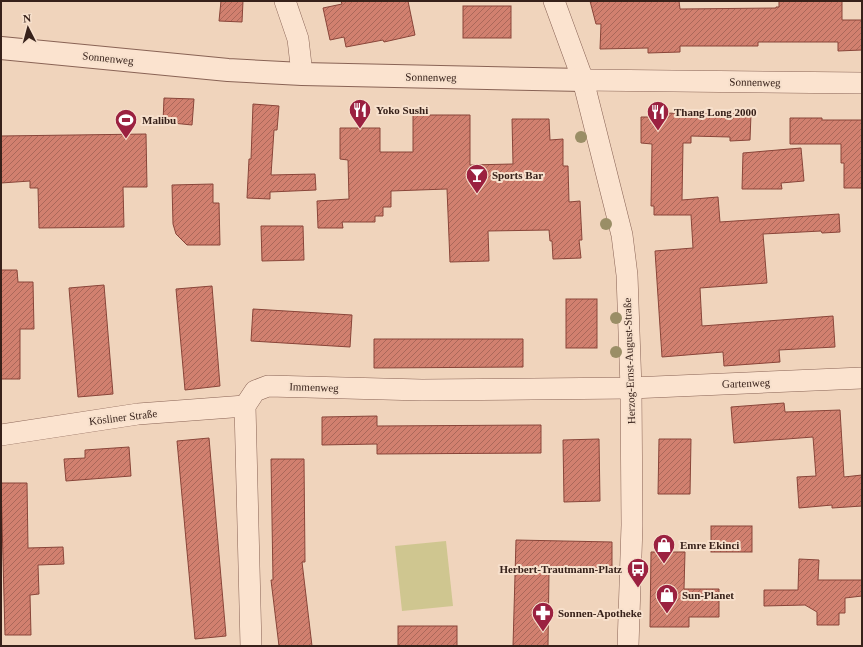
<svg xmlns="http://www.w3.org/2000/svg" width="863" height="647" font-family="Georgia,serif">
  <defs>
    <pattern id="building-hatch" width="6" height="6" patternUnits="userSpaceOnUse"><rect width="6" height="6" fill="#d1806f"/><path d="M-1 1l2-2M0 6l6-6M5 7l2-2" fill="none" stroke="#aa685a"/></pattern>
  </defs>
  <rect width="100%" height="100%" fill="#f0d4bc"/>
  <polygon fill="#cfc690" points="446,541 453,606 402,611 395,546"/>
  <g fill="url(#building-hatch)" stroke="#894539">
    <polygon points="221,1 243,1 242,22 219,21"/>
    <polygon points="341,1 408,1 415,35 384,42 383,40 346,47 344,37 330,40 323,8 342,4"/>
    <polygon points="590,1 679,1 680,9 776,8 776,7 779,7 779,1 842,1 842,20 862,20 862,50 838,51 838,42 758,42 758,46 680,46 680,52 648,53 648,48 600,49 601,24 596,24"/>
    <rect x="463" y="6" width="48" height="32"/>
    <polygon points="164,98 194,99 192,125 163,122"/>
    <polygon points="253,104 279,106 277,130 274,130 271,175 315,174 316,190 270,192 270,199 247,198 249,159 251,159"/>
    <polygon points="653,113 751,114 750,140 730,141 730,137 691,136 691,143 683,143 682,200 718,197 720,222 839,214 840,232 822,233 821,231 763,234 767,283 700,288 702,326 833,316 835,347 779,350 780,362 724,366 723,352 662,357 655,251 693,248 691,215 654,215 654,206 651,206 652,144 641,143 641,117 653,117"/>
    <polygon points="413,115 470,115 470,165 513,164 512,119 549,119 550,140 563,139 563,166 568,166 569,202 580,201 582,240 579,240 581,258 553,259 552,241 550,241 549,230 488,231 489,261 450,262 447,189 391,191 391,207 383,207 383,216 375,216 375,222 342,222 343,228 318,228 317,201 349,199 348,160 340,159 340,128 380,128 380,152 413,152"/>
    <polygon points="790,118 822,118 822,120 862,120 862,188 844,188 844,163 841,163 841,144 790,144"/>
    <polygon points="146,134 147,187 123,187 124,227 39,228 38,188 30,188 30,181 1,183 1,136"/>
    <polygon points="801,148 804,181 781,183 782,189 742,189 743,153"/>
    <polygon points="213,184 213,203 219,203 220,245 187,245 176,234 173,224 172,185"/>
    <polygon points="261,226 303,226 304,260 262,261"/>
    <polygon points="1,270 17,270 18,282 33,282 34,329 20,329 20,379 1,379"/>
    <polygon points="104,285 113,394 78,397 69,288"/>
    <polygon points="212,286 220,386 185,390 176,289"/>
    <rect x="566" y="299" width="31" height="49"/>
    <polygon points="253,309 352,315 350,347 251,341"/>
    <polygon points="374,339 523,339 523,367 374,368"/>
    <polygon points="784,403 785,412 840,410 844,477 862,475 862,506 832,508 832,505 799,508 797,477 816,476 813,437 734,443 731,407"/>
    <polygon points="377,416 377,426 541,425 541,453 377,454 377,444 322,445 322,417"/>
    <polygon points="209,438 226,636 195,639 177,441"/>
    <polygon points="599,439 600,501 564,502 563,440"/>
    <polygon points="659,439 691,439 690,494 658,494"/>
    <polygon points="129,447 131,476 66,481 64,459 85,458 85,450"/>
    <polygon points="271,459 304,459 305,562 302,562 312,646 279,646 271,580 273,580"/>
    <polygon points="1,483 27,483 28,548 63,547 64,564 38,565 39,594 30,595 31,635 5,635"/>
    <rect x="711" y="526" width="41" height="26"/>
    <polygon points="516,540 612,542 612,573 549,572 548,646 513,646"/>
    <polygon points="651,552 685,552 684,589 719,589 719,617 689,617 689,627 650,627"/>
    <polygon points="799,559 819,560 818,580 862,580 862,596 845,598 845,613 839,613 839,625 817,625 817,612 805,605 764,606 764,590 798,590"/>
    <rect x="398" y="626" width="59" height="20"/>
  </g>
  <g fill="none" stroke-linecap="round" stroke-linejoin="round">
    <g stroke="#896355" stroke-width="22">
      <g id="minor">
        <polyline points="285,1 298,39 302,74"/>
        <polyline points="554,1 583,80 622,235 627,275 631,388 632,525 628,646"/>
        <polyline points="583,80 862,83"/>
        <polyline points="1,435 138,414 245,406"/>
        <polyline points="251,646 245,406 255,391 268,386 422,390 631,388 862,378"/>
      </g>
    </g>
    <g stroke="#896355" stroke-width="24">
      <polyline id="tertiary" points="1,48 228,70 302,74 583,80"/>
    </g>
    <use href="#minor" stroke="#fbe3cf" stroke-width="21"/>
    <use href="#tertiary" stroke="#fbe3cf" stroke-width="22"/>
  </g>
  <g fill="#9a8e66">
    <circle cx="581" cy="137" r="6"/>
    <circle cx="606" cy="224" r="6"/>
    <circle cx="616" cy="318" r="6"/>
    <circle cx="616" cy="352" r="6"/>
  </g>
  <defs>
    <g id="restaurant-pin" transform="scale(1.15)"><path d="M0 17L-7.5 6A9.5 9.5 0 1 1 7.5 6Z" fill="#9b2140" stroke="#f7e0cc"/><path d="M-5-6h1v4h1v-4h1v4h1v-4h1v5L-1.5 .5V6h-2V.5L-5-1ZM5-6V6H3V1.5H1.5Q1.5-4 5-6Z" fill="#fff"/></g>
    <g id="stadium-pin" transform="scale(1.15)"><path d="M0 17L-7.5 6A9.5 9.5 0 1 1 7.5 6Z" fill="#9b2140" stroke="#f7e0cc"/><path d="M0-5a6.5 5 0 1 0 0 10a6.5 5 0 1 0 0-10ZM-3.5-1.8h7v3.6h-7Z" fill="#fff"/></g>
    <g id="bar-pin" transform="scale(1.15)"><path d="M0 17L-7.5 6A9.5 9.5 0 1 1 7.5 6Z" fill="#9b2140" stroke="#f7e0cc"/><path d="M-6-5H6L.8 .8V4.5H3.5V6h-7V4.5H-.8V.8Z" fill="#fff"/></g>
    <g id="shop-pin" transform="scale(1.15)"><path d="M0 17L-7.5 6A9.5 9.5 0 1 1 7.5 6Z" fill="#9b2140" stroke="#f7e0cc"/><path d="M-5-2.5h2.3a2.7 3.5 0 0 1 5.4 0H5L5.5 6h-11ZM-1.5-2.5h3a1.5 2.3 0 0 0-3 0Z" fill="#fff"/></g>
    <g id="bus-pin" transform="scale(1.15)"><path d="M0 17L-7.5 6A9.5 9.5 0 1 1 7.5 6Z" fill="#9b2140" stroke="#f7e0cc"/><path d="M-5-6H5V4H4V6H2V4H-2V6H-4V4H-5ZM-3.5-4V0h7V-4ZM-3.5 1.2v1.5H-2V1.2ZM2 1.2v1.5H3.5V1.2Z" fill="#fff"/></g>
    <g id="pharmacy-pin" transform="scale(1.15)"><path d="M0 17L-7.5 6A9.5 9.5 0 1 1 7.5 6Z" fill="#9b2140" stroke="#f7e0cc"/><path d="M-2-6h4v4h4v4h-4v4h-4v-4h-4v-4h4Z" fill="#fff"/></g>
  </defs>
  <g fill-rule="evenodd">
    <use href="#restaurant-pin" x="360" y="110"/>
    <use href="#restaurant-pin" x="658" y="112"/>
    <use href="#stadium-pin" x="126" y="120"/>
    <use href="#bar-pin" x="477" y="175"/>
    <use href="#shop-pin" x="664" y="545"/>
    <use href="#bus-pin" x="638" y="569"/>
    <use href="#shop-pin" x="667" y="595"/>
    <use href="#pharmacy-pin" x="543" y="613"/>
  </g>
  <g text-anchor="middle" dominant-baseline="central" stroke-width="4" stroke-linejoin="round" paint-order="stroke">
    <g font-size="11" fill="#37211a" stroke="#f7e0cc">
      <text transform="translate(108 58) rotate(6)">Sonnenweg</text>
      <text transform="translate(431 77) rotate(1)">Sonnenweg</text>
      <text transform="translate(755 82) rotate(1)">Sonnenweg</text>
      <text transform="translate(629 361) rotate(-92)">Herzog-Ernst-August-Straße</text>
      <text transform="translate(746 383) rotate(-2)">Gartenweg</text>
      <text transform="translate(314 387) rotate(2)">Immenweg</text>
      <text transform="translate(123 417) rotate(-7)">Kösliner Straße</text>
    </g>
    <g font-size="11" font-weight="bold" fill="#37211a" stroke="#f7e0cc" text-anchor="start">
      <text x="376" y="110">Yoko Sushi</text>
      <text x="674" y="112">Thang Long 2000</text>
      <text x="142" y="120">Malibu</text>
      <text x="492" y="175">Sports Bar</text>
      <text x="680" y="545">Emre Ekinci</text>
      <text x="622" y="569" text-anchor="end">Herbert-Trautmann-Platz</text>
      <text x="682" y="595">Sun-Planet</text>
      <text x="558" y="613">Sonnen-Apotheke</text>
    </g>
  </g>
  <rect width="863" height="647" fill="none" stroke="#37211a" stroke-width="4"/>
  <g transform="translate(28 28) rotate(354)" stroke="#f7e0cc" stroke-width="3" paint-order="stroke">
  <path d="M0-3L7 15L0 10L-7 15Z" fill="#37211a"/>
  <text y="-6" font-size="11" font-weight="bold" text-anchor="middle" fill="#37211a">N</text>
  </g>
</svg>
